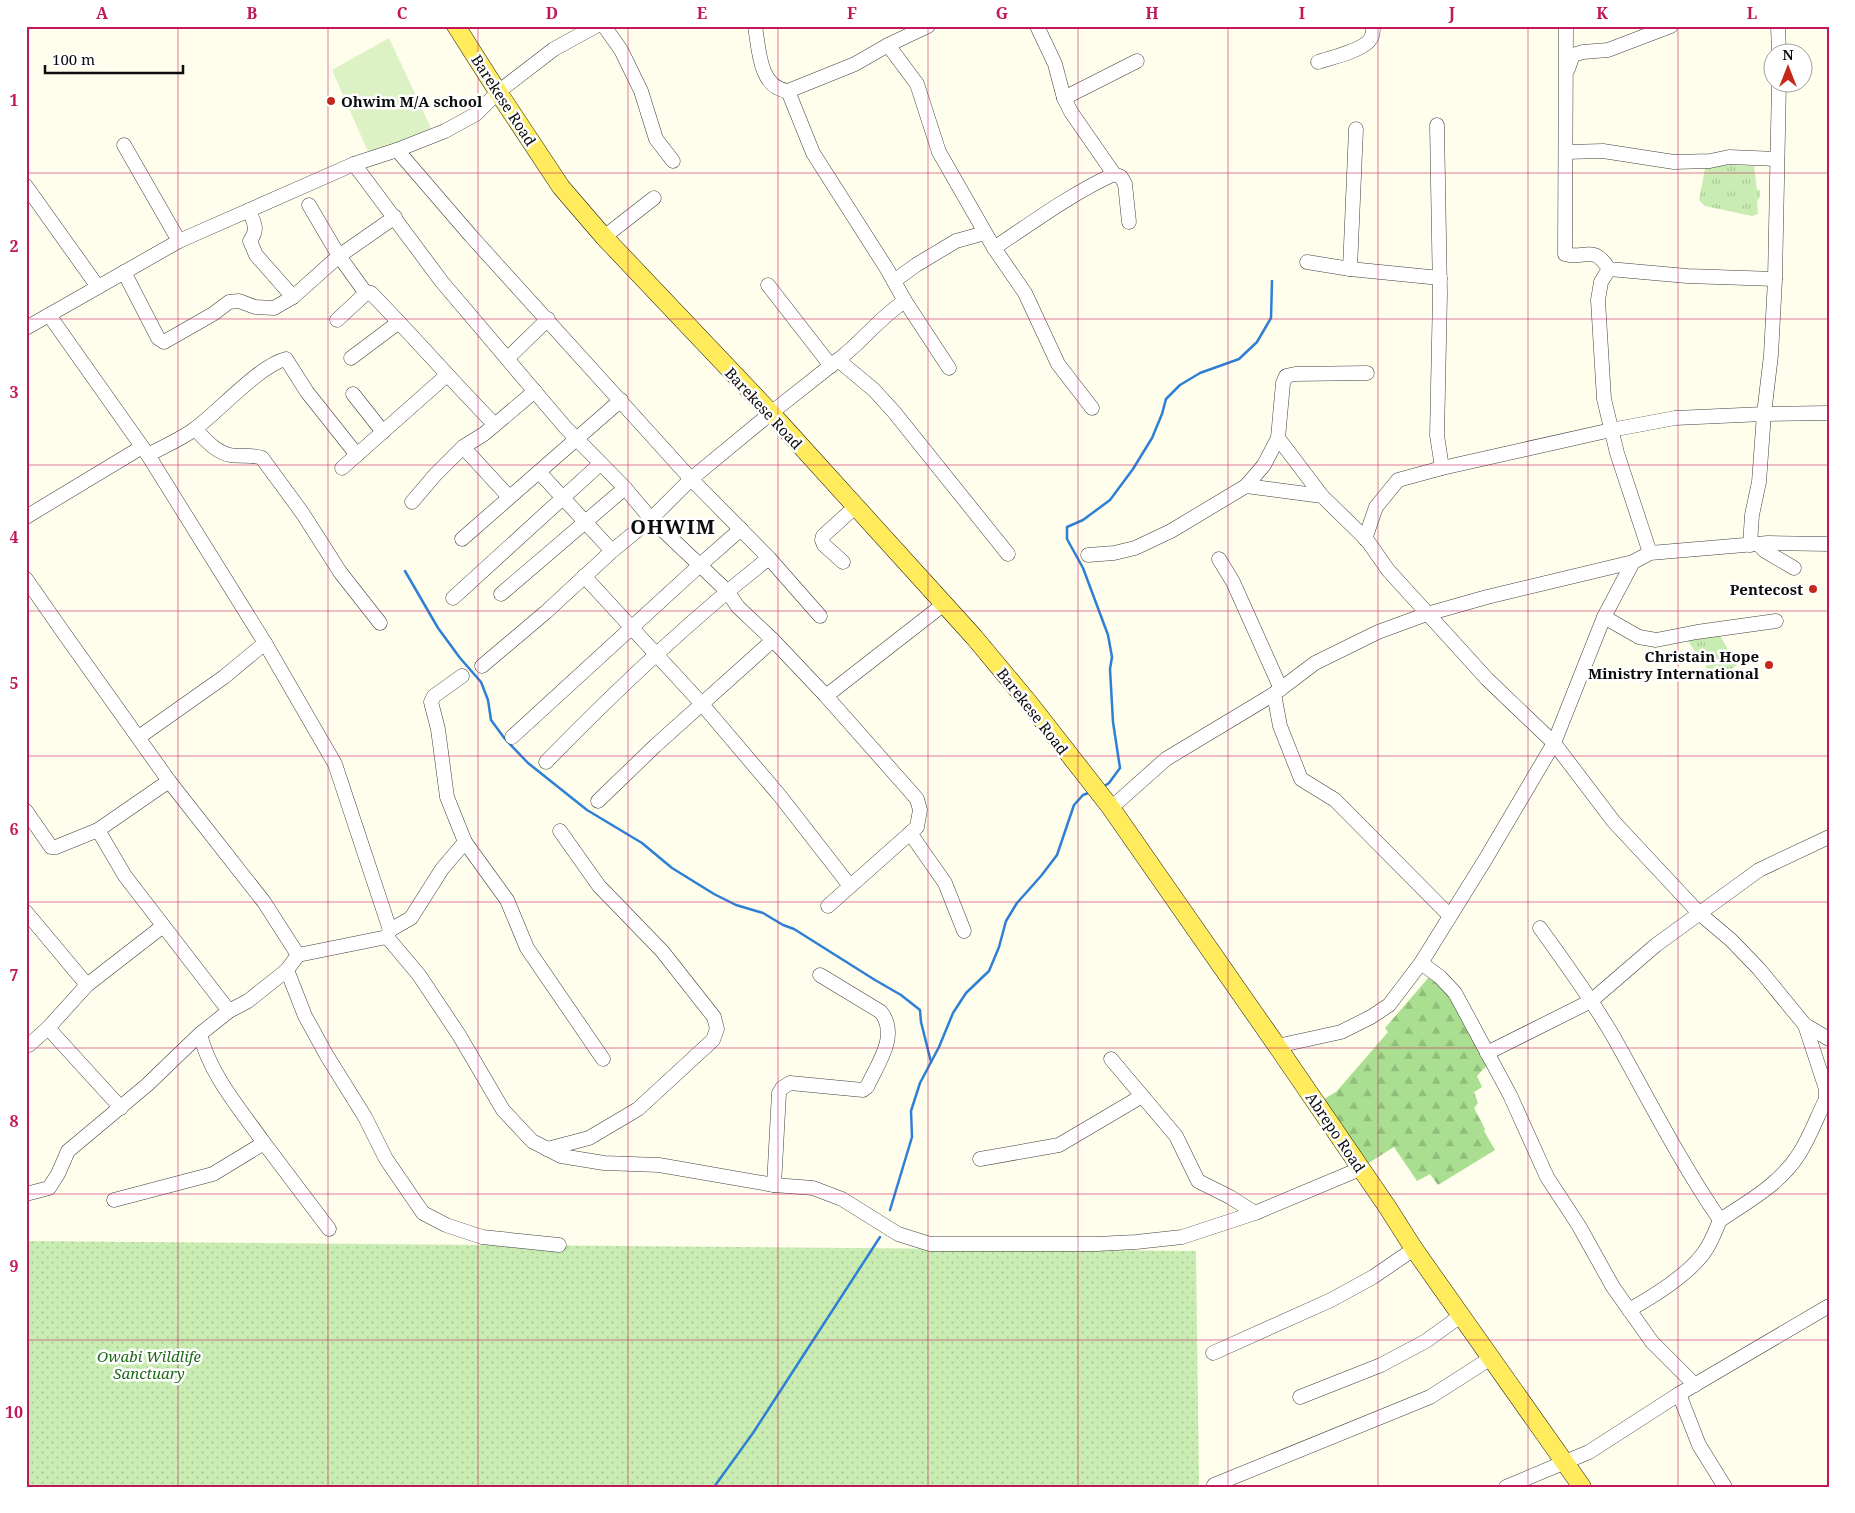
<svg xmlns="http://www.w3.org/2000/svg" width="1855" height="1513" font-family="'Noto Serif',serif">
  <defs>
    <pattern id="grass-tufts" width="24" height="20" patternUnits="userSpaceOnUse" patternTransform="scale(1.25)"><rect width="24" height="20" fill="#c9ecb2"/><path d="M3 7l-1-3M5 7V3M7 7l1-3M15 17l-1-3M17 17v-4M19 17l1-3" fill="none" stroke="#abc998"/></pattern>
    <pattern id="forest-firs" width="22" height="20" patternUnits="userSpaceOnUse" patternTransform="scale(1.25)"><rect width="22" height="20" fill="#aade90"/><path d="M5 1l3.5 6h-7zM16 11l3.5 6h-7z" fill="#91bd7b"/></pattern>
    <pattern id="park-dots" width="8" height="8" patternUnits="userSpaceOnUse" patternTransform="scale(1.25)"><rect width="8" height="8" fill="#c9ecb2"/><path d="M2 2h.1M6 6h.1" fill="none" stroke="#abc998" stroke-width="1.8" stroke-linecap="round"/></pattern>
  </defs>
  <rect width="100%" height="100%" fill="#fffdeb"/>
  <g fill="url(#grass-tufts)">
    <polygon points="1706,164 1754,166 1757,190 1760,190 1760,197 1757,201 1758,214 1752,216 1705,206 1699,200"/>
    <polygon points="1720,635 1732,657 1702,662 1686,638"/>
    <polygon points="1734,660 1737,665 1724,674 1718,665 1709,671 1705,666"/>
  </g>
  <polygon fill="url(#forest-firs)" points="1430,976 1451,999 1488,1064 1477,1076 1482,1087 1474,1092 1478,1103 1474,1108 1485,1129 1484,1131 1495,1150 1438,1185 1430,1174 1417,1181 1394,1147 1367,1164 1323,1100 1337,1091 1388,1032 1385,1028"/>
  <polygon fill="url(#park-dots)" points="26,1241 1196,1251 1199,1487 26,1487"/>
  <polygon fill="#ddf2c4" points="389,38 431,128 369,154 332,70"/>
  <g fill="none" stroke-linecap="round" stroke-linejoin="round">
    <g stroke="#2e7fd6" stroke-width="2.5">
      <polyline points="405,571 438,628 460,658 481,682 488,700 491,720 505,739 528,763 587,810 642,843 672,868 714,894 736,905 763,913 783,925 794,929 875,980 901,995 920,1010 921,1022 931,1062"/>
      <polyline points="1103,787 1109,783 1120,768 1113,722 1110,669 1112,657 1108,635 1083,568 1067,539 1067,527 1083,520 1110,500 1133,469 1152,438 1162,414 1166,399 1180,385 1200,373 1239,359 1257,342 1271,318 1272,281"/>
      <polyline points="890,1210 912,1137 911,1111 920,1083 939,1047 953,1013 966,993 989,971 999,947 1006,921 1017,903 1041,876 1057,855 1074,805 1083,795 1091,792"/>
      <polyline points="714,1487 753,1433 880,1237"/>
    </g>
    <g stroke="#3f3f3f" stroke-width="15">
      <g id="minor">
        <polyline points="604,26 621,50 641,91 656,139 673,161"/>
        <path d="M755,26C759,49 759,88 788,91L855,64L888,45L917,84L939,152L994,248L1025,293L1058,364L1092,408"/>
        <polyline points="1037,26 1055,64 1064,98 1071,112 1114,174 1121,177 1125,184 1129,222"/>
        <path d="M1566,26L1565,254C1586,260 1592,243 1609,269L1687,276L1775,279"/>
        <polyline points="1778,26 1779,52"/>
        <polyline points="888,45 928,26"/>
        <path d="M1318,62C1333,57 1357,52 1368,42C1373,37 1373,32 1373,26"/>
        <polyline points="1568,69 1573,55 1583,52 1608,50 1671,26"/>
        <polyline points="788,91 813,153 887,269 905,301 949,368"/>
        <polyline points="1064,98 1137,61"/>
        <polyline points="1437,125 1440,294 1437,435 1442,468"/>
        <polyline points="124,145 179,241"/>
        <polyline points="397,150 471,236 691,479 769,558 820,616"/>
        <polyline points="1566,152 1603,151 1674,162 1710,161 1729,157 1777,159"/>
        <polyline points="354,164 442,282 565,427 625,488 651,519 727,591 738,607 773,640 826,696 917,799 920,810 917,827 828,906"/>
        <polyline points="26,186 98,287"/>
        <polyline points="309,205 339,256 365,292 364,295 337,320"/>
        <path d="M249,210C254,224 259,228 250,241L256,255L293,297"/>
        <polyline points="604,237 654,198"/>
        <path d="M994,248C1033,222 1071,194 1114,174"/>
        <polyline points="1307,262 1350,269 1440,278"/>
        <polyline points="1350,269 1356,129"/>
        <polyline points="1609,269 1601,282 1598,300 1604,399 1617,453 1650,553"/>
        <polyline points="124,272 158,338 164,342 213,314 229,302 239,301 255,307 274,308 293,297 339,256 395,217"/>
        <polyline points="894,281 916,265 956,241 985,233"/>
        <polyline points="768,285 831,366"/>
        <path d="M365,292L371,293C413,336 453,382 495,425"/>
        <polyline points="49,315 148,455 265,643 335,764 390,930"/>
        <polyline points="26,328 179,241 354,164 397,150 445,131 476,114 498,92 554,49 596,26"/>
        <polyline points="351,358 399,322"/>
        <polyline points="508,358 548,319"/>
        <path d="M838,360C862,342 880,317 905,301"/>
        <polyline points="353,394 383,432"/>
        <path d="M195,429C205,439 215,452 230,455C241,457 251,454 262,458L303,514L340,572L380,623"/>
        <polyline points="463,447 509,497"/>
        <path d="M148,455C164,446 182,439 196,428C219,411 260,365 286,359L307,392L357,455"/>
        <polyline points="342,468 447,375"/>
        <polyline points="539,472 612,551"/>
        <polyline points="1246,486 1264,465 1278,438"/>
        <polyline points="1322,496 1278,438 1283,383 1286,376 1295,374 1367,373"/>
        <polyline points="412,502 435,475 463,447 484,434 535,391"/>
        <polyline points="26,517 142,447"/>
        <polyline points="462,539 621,400"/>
        <polyline points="1365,539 1376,507 1398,480 1442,468 1611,430 1675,418 1764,414 1829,413"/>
        <polyline points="1758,544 1765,551 1794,568"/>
        <polyline points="1750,545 1752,515 1759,482 1764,414 1771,355 1775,279 1779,82"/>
        <polyline points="1088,555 1114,553 1135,548 1171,531 1246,486 1322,496 1367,540 1388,570 1487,679 1554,743 1614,822 1699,913 1731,940 1759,969 1805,1025 1829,1039"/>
        <polyline points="1219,559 1233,582 1281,689"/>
        <polyline points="843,562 824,545 822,540 823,536 855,507"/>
        <polyline points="584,576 701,703 780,796 850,886"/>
        <path d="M26,579L63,632L169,781L264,902L298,955L287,970L248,1001L229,1011L200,1034C210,1075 240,1109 264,1143L213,1174L114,1200"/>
        <polyline points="501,594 625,488"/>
        <polyline points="453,598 600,464"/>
        <polyline points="1604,617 1639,637 1656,640 1697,632 1776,621"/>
        <polyline points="482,666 546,612 612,551 651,519 691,479 771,413 838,360 874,390 894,412 1008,554"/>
        <polyline points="462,676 434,696 431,702 438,729 447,797 465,842"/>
        <polyline points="1274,694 1280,726 1301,779 1335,800 1450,916"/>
        <polyline points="826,696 944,604"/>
        <polyline points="139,737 224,677 265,643"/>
        <polyline points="512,737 700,565 741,529"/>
        <path d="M546,762C616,690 690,620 769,558"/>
        <polyline points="598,801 655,746 773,640"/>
        <polyline points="1111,808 1166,759 1274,694 1315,663 1378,632 1427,614 1487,597 1633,562"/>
        <polyline points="26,811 51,847 56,847 98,830 169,781"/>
        <polyline points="98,830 125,876 229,1011"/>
        <polyline points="910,833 945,883 964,931"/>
        <polyline points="26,912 87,985"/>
        <path d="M1540,928C1565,963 1591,998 1613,1036C1648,1098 1680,1162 1720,1220C1716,1230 1712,1240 1707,1248C1692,1273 1654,1296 1629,1310"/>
        <polyline points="387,937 419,975 459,1035 503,1110 532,1141 561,1156 604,1163 659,1165 774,1185 813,1188 842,1199 898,1234 930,1244 1097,1244 1136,1242 1182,1237 1255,1213 1360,1169"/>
        <polyline points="298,955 387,937 390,930 411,918 442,869 465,842 507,900 527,948 603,1059"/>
        <polyline points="1421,963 1440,977 1455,993 1510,1095 1547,1177 1579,1226 1613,1287 1652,1342 1695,1385"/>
        <polyline points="287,970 305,1016 327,1056 365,1117 386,1159 423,1213 446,1225 482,1237 559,1245"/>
        <polyline points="48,1028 121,1108"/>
        <polyline points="29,1045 48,1028 87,985 163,926"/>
        <polyline points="1277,1046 1341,1032 1371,1017 1389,1005 1421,963 1485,860 1554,743 1604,617 1633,562 1650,553 1768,543 1829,544"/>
        <polyline points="1487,1053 1591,1001 1656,945 1759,870 1829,837"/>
        <polyline points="1111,1059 1176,1136 1198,1181 1230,1197 1255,1213"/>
        <polyline points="264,1143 329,1229"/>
        <polyline points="547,1149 589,1138 638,1109 713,1040 717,1029 714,1017 662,951 599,886 560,831"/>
        <polyline points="980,1159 1059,1145 1142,1096"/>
        <path d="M774,1185L779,1093L782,1088L790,1083L863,1090L867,1087C878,1063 899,1036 881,1012L820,975"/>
        <polyline points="26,1194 49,1188 58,1174 68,1151 147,1085 200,1034"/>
        <path d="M1720,1220C1748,1202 1781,1183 1799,1154C1810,1137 1817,1117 1826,1099V1089L1805,1025"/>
        <polyline points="1213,1353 1331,1300 1373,1277 1414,1249"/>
        <polyline points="1679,1394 1699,1445 1725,1487"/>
        <polyline points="1300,1397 1381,1365 1426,1341 1462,1315"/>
        <polyline points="1214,1485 1430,1397 1491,1358"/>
        <polyline points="1506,1487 1589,1452 1679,1394 1829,1306"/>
      </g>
    </g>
    <g stroke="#1d1d1d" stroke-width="19">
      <polyline id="major" points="456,26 498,92 561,187 604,237 771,413 974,637 1029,703 1111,808 1277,1046 1388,1208 1414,1249 1582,1487"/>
    </g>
    <use href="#minor" stroke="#fff" stroke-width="14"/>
    <use href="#major" stroke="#ffeb5b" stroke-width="18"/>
  </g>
  <path fill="none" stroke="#c2185b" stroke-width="1" stroke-opacity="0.55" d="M178,26V1487M328,26V1487M478,26V1487M628,26V1487M778,26V1487M928,26V1487M1078,26V1487M1228,26V1487M1378,26V1487M1528,26V1487M1678,26V1487M26,173H1829M26,319H1829M26,465H1829M26,611H1829M26,756H1829M26,902H1829M26,1048H1829M26,1194H1829M26,1340H1829"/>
  <g fill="#c5271b" stroke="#fff" stroke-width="2">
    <circle cx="331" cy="101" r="5"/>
    <circle cx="1813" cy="589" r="5"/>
    <circle cx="1769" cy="665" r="5"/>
  </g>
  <g text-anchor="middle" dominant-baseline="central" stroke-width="5" stroke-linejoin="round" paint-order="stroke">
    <g font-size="15" fill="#0c0c0c" stroke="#fff">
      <text transform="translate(504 100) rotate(57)">Barekese Road</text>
      <text transform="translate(764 408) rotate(47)">Barekese Road</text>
      <text transform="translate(1033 711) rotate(52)">Barekese Road</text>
      <text transform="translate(1336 1132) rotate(56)">Abrepo Road</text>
    </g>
    <g font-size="15" font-weight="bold" fill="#0c0c0c" stroke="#fff" text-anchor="end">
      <text x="341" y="101" text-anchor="start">Ohwim M/A school</text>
      <text x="1803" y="589">Pentecost</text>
      <text x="1759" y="656">Christain Hope<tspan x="1759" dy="17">Ministry International</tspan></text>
    </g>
    <g font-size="15" font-style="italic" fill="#1f6818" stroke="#fff">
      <text x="149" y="1356">Owabi Wildlife<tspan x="149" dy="17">Sanctuary</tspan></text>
    </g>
    <g font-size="20" font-weight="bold" letter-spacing="1" fill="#0c0c0c" stroke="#fff">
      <text x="673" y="526">OHWIM</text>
    </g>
  </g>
  <rect width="1855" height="1513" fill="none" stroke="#ffffff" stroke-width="55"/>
  <g transform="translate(1788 68)"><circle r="24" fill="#ffffff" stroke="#9e9e9e"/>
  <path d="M0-4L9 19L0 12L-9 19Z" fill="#c5271b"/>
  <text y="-8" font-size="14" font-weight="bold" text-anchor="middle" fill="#0c0c0c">N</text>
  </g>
  <path d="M45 65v8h138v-8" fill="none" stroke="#0c0c0c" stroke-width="2.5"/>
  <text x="52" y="65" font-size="15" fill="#0c0c0c" stroke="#ffffff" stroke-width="4" paint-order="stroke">100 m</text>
  <rect x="28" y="28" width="1800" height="1458" fill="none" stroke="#c2185b" stroke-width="2"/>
  <g font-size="16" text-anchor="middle" font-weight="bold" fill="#c2185b">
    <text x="102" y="19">A</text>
    <text x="252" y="19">B</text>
    <text x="402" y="19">C</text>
    <text x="552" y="19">D</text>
    <text x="702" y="19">E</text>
    <text x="852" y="19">F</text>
    <text x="1002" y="19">G</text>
    <text x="1152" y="19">H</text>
    <text x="1302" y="19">I</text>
    <text x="1452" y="19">J</text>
    <text x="1602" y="19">K</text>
    <text x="1752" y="19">L</text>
    <text x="14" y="106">1</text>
    <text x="14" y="252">2</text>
    <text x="14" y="398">3</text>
    <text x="14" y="543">4</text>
    <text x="14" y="689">5</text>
    <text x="14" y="835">6</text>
    <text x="14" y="981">7</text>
    <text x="14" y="1127">8</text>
    <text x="14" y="1272">9</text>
    <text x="14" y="1418">10</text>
  </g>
</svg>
